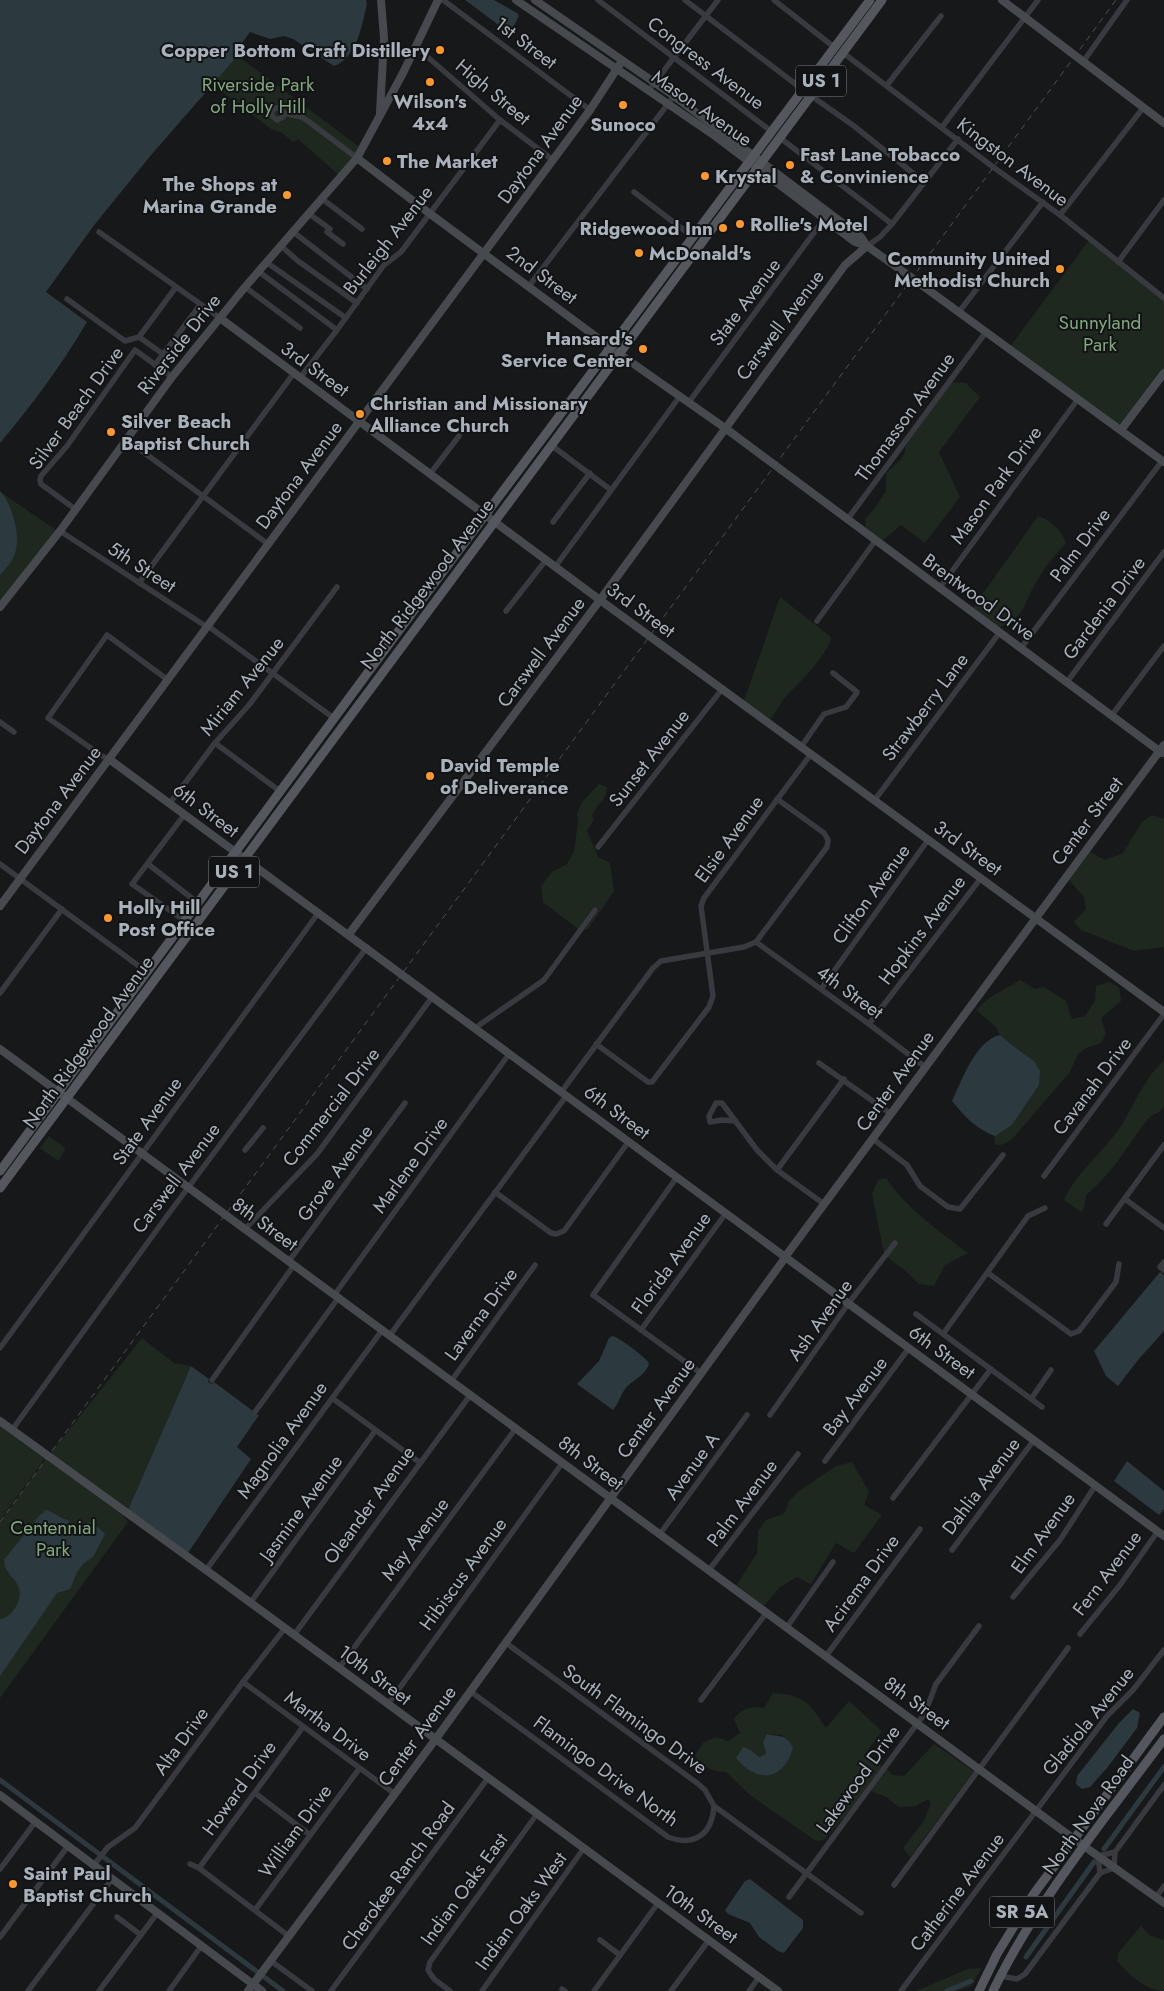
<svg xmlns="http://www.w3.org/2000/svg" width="1164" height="1991" font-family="Jost,sans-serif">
  <rect width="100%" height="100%" fill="#17181a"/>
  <g fill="#1f281f" fill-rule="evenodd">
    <polygon points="234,53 362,149 340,176 298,139 293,142 282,133 271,129 212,84 233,61"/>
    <polygon points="1090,239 1164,298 1164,373 1121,430 1009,348"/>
    <path d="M952,382L966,383L980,397L939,452L960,497L925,543L901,525L882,541L865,527L866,518L875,508L886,491V473C894,465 906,459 905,447Z"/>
    <polygon points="2,493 56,530 0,601 0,575 15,520"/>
    <path d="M1038,516C1051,520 1062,531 1066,543C1056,555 1044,567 1037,581C1022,605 1028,614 999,628L972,609Z"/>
    <path d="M780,597L831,637C831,651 798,685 788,694C781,701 776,712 770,720L744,701Z"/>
    <path d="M599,784L607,787C607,799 597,804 592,815L594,819L587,831L598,857L610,863L614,891L588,929L584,930L599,909L594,906L578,929L543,902L541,886L552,872L567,864L574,852L578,822L577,814L582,802Z"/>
    <polygon points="1152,815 1164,819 1164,947 1134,951 1081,930 1074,922 1086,909 1084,897 1069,880 1090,852 1105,860 1123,853 1142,822"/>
    <path d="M1020,980L1035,989L1044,987L1066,1001L1072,1019L1085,1016L1095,1001L1096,986L1109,982L1119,987L1121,1001L1101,1018L1106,1034L1101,1043L1086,1048L1078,1054L1070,1072L1013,1138C1008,1142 1002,1147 995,1144L994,1135L1012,1125L1039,1085L1034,1061L1012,1045L1000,1035L996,1027L976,1010L989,998Z"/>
    <path d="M1164,1061V1106C1159,1115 1152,1113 1147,1120C1127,1146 1112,1174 1086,1195L1084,1208L1081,1212L1064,1200C1077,1171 1104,1152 1121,1126C1135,1104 1144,1078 1164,1061Z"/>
    <polygon points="49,1136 65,1148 65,1150 58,1161 40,1148"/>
    <path d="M886,1178C902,1204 943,1235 968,1253L945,1265L934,1286L919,1284L907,1272L887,1257L899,1242L894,1240L884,1253L872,1194L878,1180Z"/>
    <polygon points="142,1338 174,1363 191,1366 128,1510 50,1454"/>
    <polygon points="0,1423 46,1457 0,1520"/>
    <polygon points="46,1459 120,1512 128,1522 0,1698 0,1522"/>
    <polygon points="852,1462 869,1492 864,1505 882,1515 854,1553 836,1543 811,1584 797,1577 780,1587 764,1606 736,1586 757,1553 758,1531 766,1520 784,1514 789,1501 799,1491 836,1466"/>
    <path d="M773,1693C807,1696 808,1702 826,1728L849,1701L882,1731L863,1757L883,1766L850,1810L824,1840L816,1841L803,1832L750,1795L726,1772L715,1771L699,1764L695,1755L703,1743L716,1737L728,1741L740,1733L734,1719C742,1708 752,1706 764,1708ZM767,1734L783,1735L752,1773L751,1750L759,1757L766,1754L763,1742Z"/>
    <polygon points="934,1744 974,1771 910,1857 903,1848 924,1821 931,1803 928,1799 916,1806 899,1807 886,1797 871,1791 887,1769 892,1775 904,1776"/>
    <path d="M1141,1926L1149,1935L1164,1940V1991C1147,1991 1128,1974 1117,1961L1118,1953Z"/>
    <polygon points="981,1968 972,1986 957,1991 916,1991 968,1969"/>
  </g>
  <g fill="#2c393f">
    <path d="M0,0H366L367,4C362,25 357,58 334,66L293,39L284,36L270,39L250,32L237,50L233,61L152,154L95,224L46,292L87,322C61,366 32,405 0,443Z"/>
    <polygon points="465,0 494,0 517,13 519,16 512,29 504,29"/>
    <path d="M0,491C13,505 22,538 14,556C11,563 5,569 0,575Z"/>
    <path d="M1000,1035L1012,1045L1034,1061L1040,1071L1039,1085L1012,1125L995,1136C976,1129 965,1117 952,1101C962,1080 976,1040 1000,1035Z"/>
    <polygon points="1160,1272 1164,1275 1164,1331 1138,1360 1118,1386 1106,1376 1094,1351"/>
    <path d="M613,1336C621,1339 644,1356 649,1363C647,1375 632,1380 625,1389C620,1396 619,1403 613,1410L577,1384L599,1361L609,1338Z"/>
    <polygon points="191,1366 209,1379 208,1382 212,1384 214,1382 253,1411 252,1413 259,1415 237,1447 251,1459 188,1553 128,1510"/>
    <polygon points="1127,1461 1164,1491 1164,1509 1159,1515 1114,1481"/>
    <path d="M46,1510C54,1512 59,1518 68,1520L73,1530H76L88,1522L99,1528L105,1534L93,1557L84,1563L77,1572L70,1589L57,1593L0,1676V1619C12,1618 23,1599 19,1588C15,1576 5,1575 4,1560L39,1516Z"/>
    <polygon points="1133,1709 1140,1713 1137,1728 1107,1768 1090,1787 1082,1789 1076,1784 1077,1776 1119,1723"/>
    <path d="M767,1734C780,1737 786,1734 793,1748C783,1781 758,1784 736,1758L743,1747L751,1750L759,1757L766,1754L763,1742Z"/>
    <polygon points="750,1879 803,1920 803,1928 784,1953 778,1951 759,1937 750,1923 728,1914 725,1910 745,1881"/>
  </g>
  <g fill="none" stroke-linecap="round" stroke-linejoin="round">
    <g stroke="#2c393f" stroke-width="5">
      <polyline points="0,1780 283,1991"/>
      <polyline points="1104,1849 1164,1767"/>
      <polyline points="1026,1957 1094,1862"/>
      <polyline points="947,1991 971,1981"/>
    </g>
    <g stroke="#383a3f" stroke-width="5.5">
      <polyline points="443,0 590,110"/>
      <polyline points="598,0 771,131"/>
      <polyline points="685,0 802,89"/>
      <polyline points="774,0 834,47"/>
      <polyline points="415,46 500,120 553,160"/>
      <polyline points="842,52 993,167 1060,215 1164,298"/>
      <polyline points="1083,62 1127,0"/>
      <polyline points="887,85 941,16"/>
      <polyline points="649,90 718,0"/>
      <polyline points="810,95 854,126 924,182"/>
      <polyline points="284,113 283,117 277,120 271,115 274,108 280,108 284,113 302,117 308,121 357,158"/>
      <polyline points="942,127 1038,0"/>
      <polyline points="779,137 892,224"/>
      <polyline points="634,192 693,237"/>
      <polyline points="321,198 362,229"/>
      <polyline points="308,213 330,229 327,232 343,244"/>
      <polyline points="1060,215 1143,108"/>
      <polyline points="292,231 367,289"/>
      <polyline points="99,232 220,318"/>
      <polyline points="280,245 298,261 357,303"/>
      <polyline points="867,246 880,237 892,224 958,139"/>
      <polyline points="266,262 346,318"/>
      <polyline points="1118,262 1164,200"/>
      <polyline points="258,271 337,330"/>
      <polyline points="529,286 674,96"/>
      <polyline points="245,287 300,328"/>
      <polyline points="67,299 125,341 139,337 176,287"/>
      <polyline points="959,312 1043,202"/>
      <polyline points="139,337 163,354"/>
      <polyline points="155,365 200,305"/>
      <polyline points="300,378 337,330 384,265 401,252 500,120"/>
      <polyline points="689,402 824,219"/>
      <polyline points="127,440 268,544"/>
      <polyline points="551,445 611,490"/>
      <polyline points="430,474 459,436"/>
      <polyline points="75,509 41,484 40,480 41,476 67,446 135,350 172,377"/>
      <polyline points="847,520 986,332"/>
      <polyline points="553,522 590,473"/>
      <polyline points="60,531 207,627"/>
      <polyline points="555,567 680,396"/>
      <polyline points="139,583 294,373"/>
      <polyline points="939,589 1078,399"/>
      <polyline points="506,611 546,560"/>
      <polyline points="817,621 875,541"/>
      <polyline points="208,626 335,719"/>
      <polyline points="1021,648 1162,461"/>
      <polyline points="1067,682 1164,552"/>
      <polyline points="1112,715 1164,646"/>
      <polyline points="0,722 14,732"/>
      <polyline points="215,743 281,792"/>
      <polyline points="801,747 824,714 846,707 856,694 857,692 833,673"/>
      <polyline points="109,759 102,756 48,718 107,635 168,680"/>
      <polyline points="874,801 1000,632"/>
      <polyline points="170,803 215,743 249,705 337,587"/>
      <polyline points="598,847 723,688"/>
      <polyline points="0,864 147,972"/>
      <polyline points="148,864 198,903"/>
      <polyline points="185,921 132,884 185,814"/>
      <polyline points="756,942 869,1024 925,1067"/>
      <polyline points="821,989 928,840"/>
      <polyline points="0,993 62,909"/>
      <polyline points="869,1024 981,878"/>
      <polyline points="475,1028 544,980 595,910"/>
      <polyline points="596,1044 648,1082 652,1082 709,1007 713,996 701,906 704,898 811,754"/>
      <polyline points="819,1063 891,1114"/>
      <polyline points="562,1091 653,968 661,961 744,947 756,942 827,847 828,840 824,833 777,799"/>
      <polyline points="735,1121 722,1120 710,1122 709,1116 716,1103 722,1103 757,1150 777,1170 824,1204"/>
      <polyline points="873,1139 907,1165 920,1186 948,1207 960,1209 1003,1155"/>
      <polyline points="245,1150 263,1128"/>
      <polyline points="777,1170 844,1079"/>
      <polyline points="1044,1176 1164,1014"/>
      <polyline points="677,1177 593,1295 702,1374"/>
      <polyline points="495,1192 551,1233 556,1234 564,1231 629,1141"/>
      <polyline points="1125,1199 1164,1228"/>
      <polyline points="1106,1224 1164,1145"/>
      <polyline points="245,1229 317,1154 433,996"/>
      <polyline points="289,1261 405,1103"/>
      <polyline points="1164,1262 1160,1267 1164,1270"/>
      <polyline points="988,1273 1071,1334 1079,1331 1116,1282 1119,1264"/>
      <polyline points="335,1294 509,1054"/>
      <polyline points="916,1314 1042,1407"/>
      <polyline points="641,1330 726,1213"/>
      <polyline points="943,1334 1028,1216 1045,1208"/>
      <polyline points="390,1335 567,1095"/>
      <polyline points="0,1348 319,912"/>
      <polyline points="212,1380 294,1265"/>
      <polyline points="452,1380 535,1265"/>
      <polyline points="332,1398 419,1462"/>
      <polyline points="1031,1399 1051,1370"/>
      <polyline points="255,1412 339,1297"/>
      <polyline points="770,1415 848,1304 895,1243"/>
      <polyline points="12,1430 164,1220 367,947"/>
      <polyline points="825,1461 909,1348"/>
      <polyline points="893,1498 991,1369"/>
      <polyline points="660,1534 747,1415"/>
      <polyline points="952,1550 1034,1440"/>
      <polyline points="206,1570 383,1329"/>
      <polyline points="709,1570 798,1454"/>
      <polyline points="1013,1597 1060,1540 1095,1486"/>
      <polyline points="250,1603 375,1431"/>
      <polyline points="787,1627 833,1562"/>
      <polyline points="1080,1634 1120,1585 1158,1531"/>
      <polyline points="294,1635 471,1394"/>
      <polyline points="506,1643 697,1783 705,1790 714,1806 861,1913"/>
      <polyline points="826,1656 920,1529"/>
      <polyline points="339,1668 516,1428"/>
      <polyline points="243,1682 395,1794"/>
      <path d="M470,1691L668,1837C695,1847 712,1834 714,1806"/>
      <polyline points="701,1700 767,1612"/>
      <polyline points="388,1704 563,1462"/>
      <polyline points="255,1793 310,1835"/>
      <polyline points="190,1864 199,1868 290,1937"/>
      <polyline points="94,1865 108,1847 135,1828 243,1682 285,1628"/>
      <polyline points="199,1868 303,1727"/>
      <polyline points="0,1869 36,1821"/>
      <polyline points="1100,1873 1098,1856 1115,1852"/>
      <polyline points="894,1885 1068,1648"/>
      <polyline points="789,1897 925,1713 936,1684 979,1626"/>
      <polyline points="1156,1897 1164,1886"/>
      <polyline points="255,1910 359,1769"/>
      <polyline points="117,1917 141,1935"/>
      <polyline points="0,1937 68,1846"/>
      <polyline points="600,1940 620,1955"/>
      <polyline points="271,1961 312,1991"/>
      <polyline points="1000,1976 1017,1979 1025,1974 1100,1873 1114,1868 1115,1852 1164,1785"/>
      <polyline points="562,1989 565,1991"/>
      <polyline points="28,1991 112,1879"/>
      <polyline points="99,1991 158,1912"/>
      <polyline points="169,1991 202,1945"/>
      <polyline points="331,1991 488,1778"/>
      <polyline points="450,1991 434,1979 428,1970 430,1962 537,1814"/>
      <polyline points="482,1991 584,1848"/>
      <polyline points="594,1991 658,1903"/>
      <polyline points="671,1991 709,1940"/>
      <polyline points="749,1991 759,1977"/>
      <polyline points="901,1991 1107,1716 1133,1690 1164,1650"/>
    </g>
    <g stroke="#464a4f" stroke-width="8">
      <polyline points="516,0 715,136 855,242 867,246 912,278 1164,462"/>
      <polyline points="535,0 674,96 861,237 867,246"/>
      <polyline points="1002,0 1164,123"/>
      <polyline points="380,113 384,38 381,0"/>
      <polyline points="357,158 429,213 618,353 725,428 1162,753"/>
      <polyline points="220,318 600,600 1164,1012"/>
      <polyline points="1121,430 1164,373"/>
      <polyline points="0,607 60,531 172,377 245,287 357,158 403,73 438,0"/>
      <polyline points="109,759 1164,1536"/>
      <polyline points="0,906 590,110 622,61"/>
      <polyline points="349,934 600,600 845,265 867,246"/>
      <polyline points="0,1049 1074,1839 1164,1903"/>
      <polyline points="0,1421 206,1570 778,1991"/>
      <polyline points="0,1795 262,1991"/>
      <polyline points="248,1991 435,1740 782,1262 785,1257 1164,745"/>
    </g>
    <g stroke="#54585e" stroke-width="9">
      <polyline points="0,1171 400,629 870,0"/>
      <polyline points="0,1188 882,0"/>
      <polyline points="979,1991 997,1954 1033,1895 1164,1717"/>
      <path d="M993,1991C1037,1900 1104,1820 1164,1739"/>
    </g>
    <polyline stroke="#4b4f54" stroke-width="1" stroke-dasharray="6 5" stroke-linecap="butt" points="0,1522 1116,0"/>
  </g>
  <g fill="#ff982a" stroke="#121315" stroke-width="2">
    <circle cx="440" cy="50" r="5"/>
    <circle cx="430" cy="82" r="5"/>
    <circle cx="623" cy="105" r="5"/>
    <circle cx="387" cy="161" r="5"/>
    <circle cx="790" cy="165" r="5"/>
    <circle cx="705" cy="176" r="5"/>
    <circle cx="287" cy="195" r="5"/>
    <circle cx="740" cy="224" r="5"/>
    <circle cx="723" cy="228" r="5"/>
    <circle cx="639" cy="253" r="5"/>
    <circle cx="1060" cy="269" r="5"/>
    <circle cx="643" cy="349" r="5"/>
    <circle cx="360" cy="414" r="5"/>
    <circle cx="111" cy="432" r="5"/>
    <circle cx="430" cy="776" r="5"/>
    <circle cx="108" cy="918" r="5"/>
    <circle cx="13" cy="1884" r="5"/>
  </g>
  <g text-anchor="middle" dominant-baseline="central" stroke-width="4" stroke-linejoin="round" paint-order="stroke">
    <g fill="#121315" stroke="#7c8289" stroke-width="1">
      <rect x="796" y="65.5" width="50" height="31" rx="4"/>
      <rect x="209" y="856.5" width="50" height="31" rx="4"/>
      <rect x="989.5" y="1896.5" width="65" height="31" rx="4"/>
    </g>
    <g font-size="18" font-weight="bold" fill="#a9b1bb">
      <text x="821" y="81">US 1</text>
      <text x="234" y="872">US 1</text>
      <text x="1022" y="1912">SR 5A</text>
    </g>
    <g font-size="19" fill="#a9b1bb" stroke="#121315">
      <text transform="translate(526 43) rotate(37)">1st Street</text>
      <text transform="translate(706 63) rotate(37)">Congress Avenue</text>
      <text transform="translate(493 92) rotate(40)">High Street</text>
      <text transform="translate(702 108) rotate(35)">Mason Avenue</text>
      <text transform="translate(540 149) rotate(-54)">Daytona Avenue</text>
      <text transform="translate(1013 162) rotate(37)">Kingston Avenue</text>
      <text transform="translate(388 240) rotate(-52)">Burleigh Avenue</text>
      <text transform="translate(542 275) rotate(37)">2nd Street</text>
      <text transform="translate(745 302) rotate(-53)">State Avenue</text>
      <text transform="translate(780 325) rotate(-53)">Carswell Avenue</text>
      <text transform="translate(179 344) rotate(-52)">Riverside Drive</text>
      <text transform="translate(315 369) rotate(36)">3rd Street</text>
      <text transform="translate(76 408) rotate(-54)">Silver Beach Drive</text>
      <text transform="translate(905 417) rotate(-54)">Thomasson Avenue</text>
      <text transform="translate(299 475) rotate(-53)">Daytona Avenue</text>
      <text transform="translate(996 485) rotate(-54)">Mason Park Drive</text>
      <text transform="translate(1080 545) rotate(-53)">Palm Drive</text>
      <text transform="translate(142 567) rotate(33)">5th Street</text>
      <text transform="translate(427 584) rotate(-53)">North Ridgewood Avenue</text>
      <text transform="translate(979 597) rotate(36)">Brentwood Drive</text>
      <text transform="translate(1104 608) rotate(-53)">Gardenia Drive</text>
      <text transform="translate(641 610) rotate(36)">3rd Street</text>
      <text transform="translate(541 652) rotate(-53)">Carswell Avenue</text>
      <text transform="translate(242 686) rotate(-51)">Miriam Avenue</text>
      <text transform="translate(925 707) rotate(-53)">Strawberry Lane</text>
      <text transform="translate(649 758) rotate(-52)">Sunset Avenue</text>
      <text transform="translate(58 800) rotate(-53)">Daytona Avenue</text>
      <text transform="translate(206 810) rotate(37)">6th Street</text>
      <text transform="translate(1087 821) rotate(-53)">Center Street</text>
      <text transform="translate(729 839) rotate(-54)">Elsie Avenue</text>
      <text transform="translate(968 848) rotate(36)">3rd Street</text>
      <text transform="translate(871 894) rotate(-54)">Clifton Avenue</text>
      <text transform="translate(922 930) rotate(-53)">Hopkins Avenue</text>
      <text transform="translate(850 992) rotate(36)">4th Street</text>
      <text transform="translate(88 1042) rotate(-54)">North Ridgewood Avenue</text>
      <text transform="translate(895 1081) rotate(-54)">Center Avenue</text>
      <text transform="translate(1092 1086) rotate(-53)">Cavanah Drive</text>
      <text transform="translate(331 1107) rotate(-52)">Commercial Drive</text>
      <text transform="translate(617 1112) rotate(37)">6th Street</text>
      <text transform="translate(147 1121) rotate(-54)">State Avenue</text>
      <text transform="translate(410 1165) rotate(-54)">Marlene Drive</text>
      <text transform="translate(335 1173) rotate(-54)">Grove Avenue</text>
      <text transform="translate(176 1178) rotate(-53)">Carswell Avenue</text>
      <text transform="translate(265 1224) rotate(36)">8th Street</text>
      <text transform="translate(671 1263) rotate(-54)">Florida Avenue</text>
      <text transform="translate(481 1314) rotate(-54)">Laverna Drive</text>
      <text transform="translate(820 1320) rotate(-54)">Ash Avenue</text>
      <text transform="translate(942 1352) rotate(36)">6th Street</text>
      <text transform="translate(855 1396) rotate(-53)">Bay Avenue</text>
      <text transform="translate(656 1408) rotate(-54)">Center Avenue</text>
      <text transform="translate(282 1440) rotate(-54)">Magnolia Avenue</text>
      <text transform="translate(591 1463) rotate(37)">8th Street</text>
      <text transform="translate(692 1466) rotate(-54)">Avenue A</text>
      <text transform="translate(981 1486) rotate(-53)">Dahlia Avenue</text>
      <text transform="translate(742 1503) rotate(-53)">Palm Avenue</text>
      <text transform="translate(369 1505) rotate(-54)">Oleander Avenue</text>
      <text transform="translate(301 1508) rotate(-54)">Jasmine Avenue</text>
      <text transform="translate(1043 1533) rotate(-54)">Elm Avenue</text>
      <text transform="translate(415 1539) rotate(-53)">May Avenue</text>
      <text transform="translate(1107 1573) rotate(-53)">Fern Avenue</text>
      <text transform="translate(463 1574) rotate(-54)">Hibiscus Avenue</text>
      <text transform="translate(861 1583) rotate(-54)">Acirema Drive</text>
      <text transform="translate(375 1675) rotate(37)">10th Street</text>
      <text transform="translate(917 1703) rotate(36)">8th Street</text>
      <text transform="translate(635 1719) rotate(36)">South Flamingo Drive</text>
      <text transform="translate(1088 1721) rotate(-51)">Gladiola Avenue</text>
      <text transform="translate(328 1726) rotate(37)">Martha Drive</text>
      <text transform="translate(417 1736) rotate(-54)">Center Avenue</text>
      <text transform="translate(181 1741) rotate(-54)">Alta Drive</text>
      <text transform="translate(606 1771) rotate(36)">Flamingo Drive North</text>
      <text transform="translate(858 1779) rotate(-54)">Lakewood Drive</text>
      <text transform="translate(239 1788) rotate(-54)">Howard Drive</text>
      <text transform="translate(1088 1815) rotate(-54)">North Nova Road</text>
      <text transform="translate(295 1831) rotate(-54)">William Drive</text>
      <text transform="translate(398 1876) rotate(-54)">Cherokee Ranch Road</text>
      <text transform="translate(464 1889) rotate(-54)">Indian Oaks East</text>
      <text transform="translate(957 1892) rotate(-53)">Catherine Avenue</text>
      <text transform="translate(521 1911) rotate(-54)">Indian Oaks West</text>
      <text transform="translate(701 1914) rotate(36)">10th Street</text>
    </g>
    <g font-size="19" font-weight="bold" fill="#a9b1bb" stroke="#121315" text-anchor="start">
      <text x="430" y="50" text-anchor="end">Copper Bottom Craft Distillery</text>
      <text x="430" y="101" text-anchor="middle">Wilson's<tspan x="430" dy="22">4x4</tspan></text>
      <text x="623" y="124" text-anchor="middle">Sunoco</text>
      <text x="800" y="154">Fast Lane Tobacco<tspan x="800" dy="22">&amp; Convinience</tspan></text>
      <text x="397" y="161">The Market</text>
      <text x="715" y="176">Krystal</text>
      <text x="277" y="184" text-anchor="end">The Shops at<tspan x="277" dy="22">Marina Grande</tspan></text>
      <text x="750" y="224">Rollie's Motel</text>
      <text x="713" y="228" text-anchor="end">Ridgewood Inn</text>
      <text x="649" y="253">McDonald's</text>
      <text x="1050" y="258" text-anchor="end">Community United<tspan x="1050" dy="22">Methodist Church</tspan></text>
      <text x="633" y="338" text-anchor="end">Hansard's<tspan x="633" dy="22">Service Center</tspan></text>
      <text x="370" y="403">Christian and Missionary<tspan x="370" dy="22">Alliance Church</tspan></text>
      <text x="121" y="421">Silver Beach<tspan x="121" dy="22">Baptist Church</tspan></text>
      <text x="440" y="765">David Temple<tspan x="440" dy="22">of Deliverance</tspan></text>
      <text x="118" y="907">Holly Hill<tspan x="118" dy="22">Post Office</tspan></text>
      <text x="23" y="1873">Saint Paul<tspan x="23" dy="22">Baptist Church</tspan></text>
    </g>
    <g font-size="19" fill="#82a77e" stroke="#121315">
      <text x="258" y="84">Riverside Park<tspan x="258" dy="22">of Holly Hill</tspan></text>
      <text x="1100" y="322">Sunnyland<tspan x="1100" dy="22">Park</tspan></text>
      <text x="53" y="1527">Centennial<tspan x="53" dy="22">Park</tspan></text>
    </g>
  </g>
</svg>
